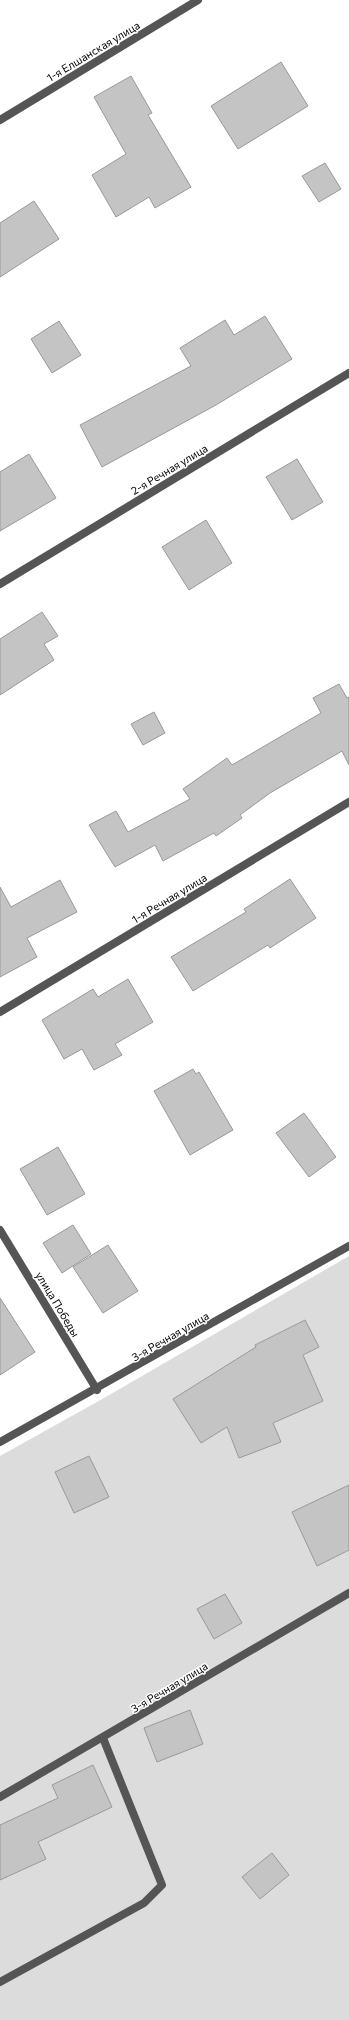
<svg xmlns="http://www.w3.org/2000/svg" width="349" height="2020" font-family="Commissioner,sans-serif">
  <rect width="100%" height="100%" fill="#fff"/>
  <polygon fill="#dcdcdc" points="349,1256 349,2020 0,2020 0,1456 104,1398"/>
  <g fill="#c4c4c4" stroke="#999">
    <polygon points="281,62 308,106 238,149 211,106"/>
    <polygon points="131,76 152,113 148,115 191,187 155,208 149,197 116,217 92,175 126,154 94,97"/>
    <polygon points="325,163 341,189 319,202 302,176"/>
    <polygon points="34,201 59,239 0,277 0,223"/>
    <polygon points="265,316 292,359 216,405 102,467 80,425 191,366 180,348 225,320 234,335"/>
    <polygon points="59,321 81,355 52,373 31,339"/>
    <polygon points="29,454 56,498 0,531 0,472"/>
    <polygon points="297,459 323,502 292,520 266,477"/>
    <polygon points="206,520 232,563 189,590 162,547"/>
    <polygon points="42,612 58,636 44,644 54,660 0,695 0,639"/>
    <polygon points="339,684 347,698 349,697 349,765 342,751 270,793 240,815 242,818 216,836 214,833 163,861 155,845 115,867 89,825 116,811 128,832 190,799 183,789 227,758 232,765 321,713 313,698"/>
    <polygon points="154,712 165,733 143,745 131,724"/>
    <polygon points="290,879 316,918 270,948 268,945 193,991 171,957 246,912 244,909"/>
    <polygon points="60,880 77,912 27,938 37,957 0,977 0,887 11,907"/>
    <polygon points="128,979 153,1022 115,1044 122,1055 94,1070 82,1049 64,1059 42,1020 93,989 98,997"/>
    <polygon points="193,1069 196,1074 199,1072 233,1130 190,1155 154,1091"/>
    <polygon points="304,1113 336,1157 309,1177 276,1133"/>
    <polygon points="58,1147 85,1194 47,1215 20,1169"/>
    <polygon points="73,1225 91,1254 62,1273 43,1243"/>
    <polygon points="108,1245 138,1291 103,1313 73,1267"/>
    <polygon points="0,1298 35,1352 0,1375"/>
    <polygon points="305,1320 319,1347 303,1355 323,1401 273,1423 281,1442 239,1458 227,1427 201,1443 173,1399 256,1347 255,1345"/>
    <polygon points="89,1456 109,1497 74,1513 55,1472"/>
    <polygon points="349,1485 349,1550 317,1566 292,1512"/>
    <polygon points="225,1594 242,1623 214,1639 197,1609"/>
    <polygon points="190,1710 203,1744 157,1762 144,1728"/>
    <polygon points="93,1765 112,1807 38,1842 46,1859 0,1880 0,1825 58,1798 52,1785"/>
    <polygon points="272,1853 289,1875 260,1899 242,1877"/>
  </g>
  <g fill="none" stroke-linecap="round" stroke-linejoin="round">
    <g stroke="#555" stroke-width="8">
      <polyline points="0,1797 349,1593"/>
      <polyline points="0,1982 144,1903 162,1885 103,1738"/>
    </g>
    <g stroke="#555" stroke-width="8">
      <polyline points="0,120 198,0"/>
      <polyline points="0,584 349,373"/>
      <polyline points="0,1012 349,802"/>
      <polyline points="0,1230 97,1390"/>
      <polyline points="0,1442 349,1246"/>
    </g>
  </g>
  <g text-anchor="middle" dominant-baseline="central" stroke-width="3" stroke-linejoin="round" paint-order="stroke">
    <g font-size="11" fill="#000" stroke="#fff">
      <text transform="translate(93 51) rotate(-31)">1-я Елшанская улица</text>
      <text transform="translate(169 469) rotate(-31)">2-я Речная улица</text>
      <text transform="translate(169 898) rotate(-31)">1-я Речная улица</text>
      <text transform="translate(58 1304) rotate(59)">улица Победы</text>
      <text transform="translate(170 1336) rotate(-30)">3-я Речная улица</text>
      <text transform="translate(169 1687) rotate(-31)">3-я Речная улица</text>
    </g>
  </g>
</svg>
